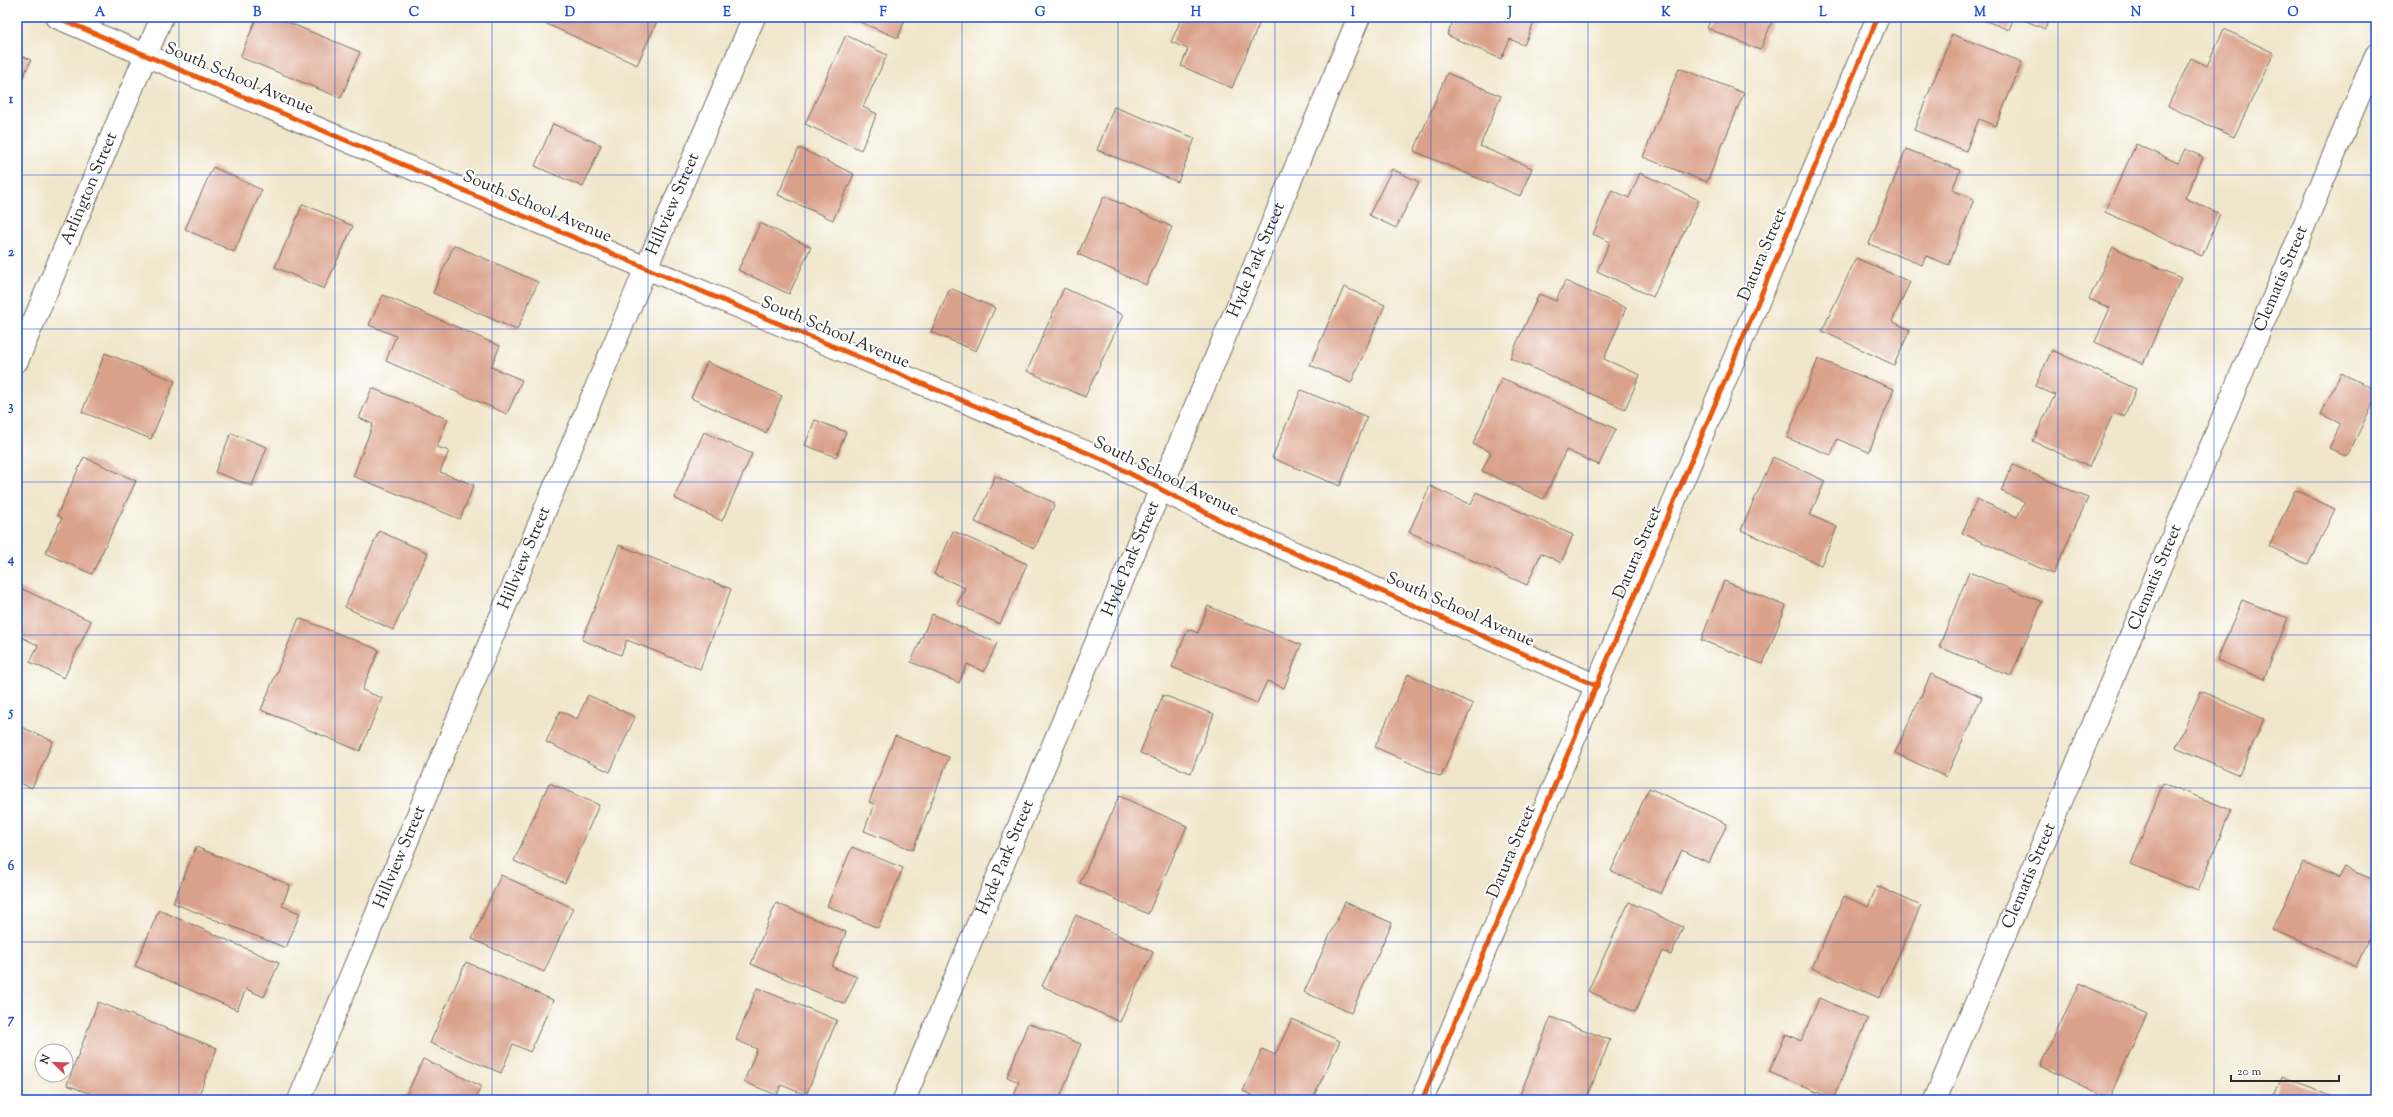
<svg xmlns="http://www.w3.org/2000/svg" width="2393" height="1117" font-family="'Sorts Mill Goudy',serif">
  <rect width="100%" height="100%" fill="#fff"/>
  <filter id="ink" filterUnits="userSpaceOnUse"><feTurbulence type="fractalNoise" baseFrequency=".025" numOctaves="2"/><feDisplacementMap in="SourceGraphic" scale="8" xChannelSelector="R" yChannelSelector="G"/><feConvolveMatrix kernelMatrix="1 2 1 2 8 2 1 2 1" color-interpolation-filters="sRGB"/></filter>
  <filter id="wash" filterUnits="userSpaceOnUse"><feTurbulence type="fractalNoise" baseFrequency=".012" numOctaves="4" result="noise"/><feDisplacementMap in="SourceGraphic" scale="16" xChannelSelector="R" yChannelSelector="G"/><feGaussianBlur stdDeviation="0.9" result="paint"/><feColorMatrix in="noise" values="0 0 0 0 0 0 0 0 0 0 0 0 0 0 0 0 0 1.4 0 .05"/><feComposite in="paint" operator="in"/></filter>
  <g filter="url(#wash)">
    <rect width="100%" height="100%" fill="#f0e6cb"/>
    <g id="blocks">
      <g fill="#daa18a">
        <polygon points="257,17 275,17 360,52 341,98 240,57"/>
        <polygon points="540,17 659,17 637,65 538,20"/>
        <polygon points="848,17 906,17 898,38"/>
        <polygon points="1182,17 1262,17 1232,88 1181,66 1188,49 1171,42"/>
        <polygon points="1455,17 1533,17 1536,18 1524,45 1510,39 1501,59 1447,35"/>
        <polygon points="1712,17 1774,17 1760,50 1707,28"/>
        <polygon points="1976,17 2014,17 2009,30"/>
        <polygon points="2017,17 2050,17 2045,29"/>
        <polygon points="2224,29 2274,53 2234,137 2168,106 2191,58 2207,66"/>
        <polygon points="1952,34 2022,62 1996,126 1979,119 1966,151 1914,130"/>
        <polygon points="846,35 887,55 863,107 877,114 861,150 805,124"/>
        <polygon points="17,54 31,60 17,89"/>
        <polygon points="1679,68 1744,93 1707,182 1643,157"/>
        <polygon points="1447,73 1501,96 1480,146 1532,168 1520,196 1414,151"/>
        <polygon points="1114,107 1195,138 1178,182 1097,150"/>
        <polygon points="553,124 601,145 583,187 535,166"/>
        <polygon points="2136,144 2178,163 2185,149 2203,157 2185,198 2220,214 2202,256 2105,212"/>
        <polygon points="799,148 854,174 833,220 778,195"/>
        <polygon points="1906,149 1960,170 1952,190 1974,199 1949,265 1926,256 1922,265 1869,244"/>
        <polygon points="213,167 262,190 234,252 185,229"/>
        <polygon points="1392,169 1419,182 1396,228 1369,215"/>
        <polygon points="1640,173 1699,200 1653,297 1597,271 1610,242 1593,234 1612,190 1629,198"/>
        <polygon points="1104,196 1172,227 1146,285 1078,254"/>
        <polygon points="303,204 353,226 324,289 275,267"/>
        <polygon points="760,223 811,247 789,294 738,270"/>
        <polygon points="454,245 538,282 517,330 433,293"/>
        <polygon points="2113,247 2181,278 2143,364 2095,342 2110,308 2089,299"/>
        <polygon points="1856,258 1910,282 1892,321 1910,330 1894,365 1822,331"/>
        <polygon points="1565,281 1626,308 1604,359 1640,375 1625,409 1510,358 1539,294 1556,301"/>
        <polygon points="1344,287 1385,305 1351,383 1310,365"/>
        <polygon points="950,288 995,308 976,351 931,332"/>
        <polygon points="1064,288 1123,315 1085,397 1027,371"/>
        <polygon points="383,295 500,346 491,367 522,380 507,414 386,361 396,336 369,325"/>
        <polygon points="2052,350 2136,389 2124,417 2114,412 2089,467 2033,441 2055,395 2035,386"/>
        <polygon points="105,353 175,381 151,439 82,412"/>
        <polygon points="1818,359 1894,389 1869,452 1837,439 1831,455 1787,438"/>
        <polygon points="707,362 782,396 766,433 691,398"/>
        <polygon points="2341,373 2376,390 2376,397 2347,457 2329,448 2341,424 2321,414"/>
        <polygon points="1502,378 1616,429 1599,465 1566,450 1544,499 1482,471 1491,452 1473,444"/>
        <polygon points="372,388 448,419 437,447 449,451 440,472 474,485 460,519 353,476 373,424 359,418"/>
        <polygon points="1301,390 1367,417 1340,486 1272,458"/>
        <polygon points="815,420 846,432 836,457 805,445"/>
        <polygon points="704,432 752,454 722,521 674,498"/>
        <polygon points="231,433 267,447 252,486 215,472"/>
        <polygon points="84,457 136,481 92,574 45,553 62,518 57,515"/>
        <polygon points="1773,457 1825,481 1810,515 1837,527 1821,565 1741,530"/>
        <polygon points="2013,465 2088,498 2053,574 1962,533 1977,499 2017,517 2025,502 2001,491"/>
        <polygon points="995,476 1055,503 1035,548 975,522"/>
        <polygon points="1430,486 1471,505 1476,492 1573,535 1561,563 1541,553 1527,585 1409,532"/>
        <polygon points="2295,490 2335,509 2308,565 2269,546"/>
        <polygon points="379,531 428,553 393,630 345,607"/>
        <polygon points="953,531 1027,564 1000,624 957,604 965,588 934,574"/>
        <polygon points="619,545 731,589 700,669 627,640 621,655 582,640"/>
        <polygon points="1969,572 2042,602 2011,676 1939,647"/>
        <polygon points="1724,581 1786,606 1763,664 1701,640"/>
        <polygon points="18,587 91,621 64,678 30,662 38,645 17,635"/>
        <polygon points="2242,600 2288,618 2264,679 2217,660"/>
        <polygon points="1208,606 1301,645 1284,688 1267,681 1257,703 1172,667 1188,629 1198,633"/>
        <polygon points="932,614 997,643 984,672 967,664 959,683 911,662"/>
        <polygon points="299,618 379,650 362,690 382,698 360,751 261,710"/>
        <polygon points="1408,674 1473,704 1441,777 1375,747"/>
        <polygon points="1931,674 1982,697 1946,777 1895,753"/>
        <polygon points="2201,691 2264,719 2239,775 2176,747"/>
        <polygon points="588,695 635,717 610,772 546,742 560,711 577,719"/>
        <polygon points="1163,695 1214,714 1191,773 1140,753"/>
        <polygon points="17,725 53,741 32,788 17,782"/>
        <polygon points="895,736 949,757 913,850 864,831 874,804 869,802"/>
        <polygon points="549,783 599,805 565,883 514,861"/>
        <polygon points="2163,783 2231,810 2198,891 2131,864"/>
        <polygon points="1649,788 1727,824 1709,863 1682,850 1661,894 1611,871"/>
        <polygon points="1119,796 1187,826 1148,914 1080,883"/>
        <polygon points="196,847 290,885 282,906 300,913 286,948 173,903"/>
        <polygon points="852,847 903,868 878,928 827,906"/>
        <polygon points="2304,862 2338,878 2344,867 2376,881 2376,945 2368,940 2356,967 2273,929"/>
        <polygon points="501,875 573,908 544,972 472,939"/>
        <polygon points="1877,886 1921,906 1879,998 1812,968 1844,896 1868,907"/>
        <polygon points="1345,902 1392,923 1351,1013 1304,992"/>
        <polygon points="1629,902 1683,927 1671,955 1663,951 1635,1012 1588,991"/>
        <polygon points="776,903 846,932 832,967 857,977 845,1004 751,964"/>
        <polygon points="159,910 279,963 264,997 246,989 237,1010 135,966"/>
        <polygon points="1076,915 1153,952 1120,1022 1042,986"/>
        <polygon points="466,962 553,1000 530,1052 513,1044 501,1073 430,1043"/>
        <polygon points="2079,983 2147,1014 2109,1098 2041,1066"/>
        <polygon points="757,988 837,1020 806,1095 781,1085 777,1095 744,1082 757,1049 736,1040"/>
        <polygon points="1819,998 1868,1019 1833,1099 1769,1072 1786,1034 1801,1041"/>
        <polygon points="98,1002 217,1048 197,1100 107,1100 67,1085"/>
        <polygon points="1551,1017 1610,1040 1586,1100 1532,1100 1520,1095"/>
        <polygon points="1292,1019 1340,1041 1312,1100 1263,1100 1243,1091 1262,1049 1275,1055"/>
        <polygon points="1028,1023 1081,1044 1059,1100 1012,1100 1019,1082 1007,1077"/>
        <polygon points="423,1059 481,1086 475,1100 404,1100"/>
        <polygon points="2282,1077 2339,1100 2273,1100"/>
      </g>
    </g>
  </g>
  <g filter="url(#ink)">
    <use href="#blocks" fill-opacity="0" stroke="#706c63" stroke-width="1"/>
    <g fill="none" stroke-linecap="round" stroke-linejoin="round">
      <g stroke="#706c63" stroke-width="24">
        <g id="minor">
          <polyline points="56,17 646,268 1102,459 1224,522 1597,686"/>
          <path id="s1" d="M17,361L162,17"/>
          <path id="s2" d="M299,1100L646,268L754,17"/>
          <path id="s3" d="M904,1100L1359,17"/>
          <polyline points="1422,1100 1878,17"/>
          <path id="s4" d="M1935,1100L2376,55"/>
        </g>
      </g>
      <use href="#minor" stroke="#fff" stroke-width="22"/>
      <g stroke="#fff" stroke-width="8">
        <g id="cycleway">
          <polyline points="56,17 646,268 1102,459 1224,522 1597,686"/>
          <polyline points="1422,1100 1878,17"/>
        </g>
      </g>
      <use href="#cycleway" stroke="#e8590c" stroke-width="5"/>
    </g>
  </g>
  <path fill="none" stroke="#1d4ed8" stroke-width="1" stroke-opacity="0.55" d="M179,17V1100M335,17V1100M492,17V1100M648,17V1100M805,17V1100M962,17V1100M1118,17V1100M1275,17V1100M1431,17V1100M1588,17V1100M1745,17V1100M1901,17V1100M2058,17V1100M2214,17V1100M17,175H2376M17,329H2376M17,482H2376M17,635H2376M17,788H2376M17,942H2376"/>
  <g text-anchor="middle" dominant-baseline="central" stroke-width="4" stroke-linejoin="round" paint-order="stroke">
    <g font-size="17" fill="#2b2b2b" stroke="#fff">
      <text transform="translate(239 79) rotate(23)">South School Avenue</text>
      <text stroke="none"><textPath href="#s1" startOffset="187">Arlington Street</textPath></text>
      <text stroke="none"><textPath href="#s2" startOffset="971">Hillview Street</textPath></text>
      <text transform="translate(537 207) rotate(23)">South School Avenue</text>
      <text transform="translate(1763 255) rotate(-67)">Datura Street</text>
      <text stroke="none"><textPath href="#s3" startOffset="911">Hyde Park Street</textPath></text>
      <text stroke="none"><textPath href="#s4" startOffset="891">Clematis Street</textPath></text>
      <text transform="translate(835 333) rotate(23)">South School Avenue</text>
      <text transform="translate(1166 477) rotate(26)">South School Avenue</text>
      <text transform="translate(1638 553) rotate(-67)">Datura Street</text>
      <text stroke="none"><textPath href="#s2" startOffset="587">Hillview Street</textPath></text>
      <text stroke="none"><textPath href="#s3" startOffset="587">Hyde Park Street</textPath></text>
      <text stroke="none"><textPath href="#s4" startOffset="567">Clematis Street</textPath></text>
      <text transform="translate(1460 610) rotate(24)">South School Avenue</text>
      <text transform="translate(1512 852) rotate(-67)">Datura Street</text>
      <text stroke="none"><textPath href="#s2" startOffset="263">Hillview Street</textPath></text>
      <text stroke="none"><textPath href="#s3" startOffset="263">Hyde Park Street</textPath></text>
      <text stroke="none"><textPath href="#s4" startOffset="243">Clematis Street</textPath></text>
    </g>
  </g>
  <rect width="2393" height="1117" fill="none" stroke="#fff" stroke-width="44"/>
  <g transform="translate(54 1063) rotate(293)"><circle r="19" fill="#ffffff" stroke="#aaaaaa"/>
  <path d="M0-3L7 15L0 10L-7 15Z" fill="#d1495b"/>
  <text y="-6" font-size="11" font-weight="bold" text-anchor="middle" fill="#2b2b2b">N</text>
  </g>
  <path d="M2231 1075v6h108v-6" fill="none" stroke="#2b2b2b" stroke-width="2"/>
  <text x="2237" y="1075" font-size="12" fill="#2b2b2b" stroke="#ffffff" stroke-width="3" paint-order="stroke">20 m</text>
  <rect x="22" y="22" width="2349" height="1073" fill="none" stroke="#1d4ed8" stroke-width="1.5"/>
  <g font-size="13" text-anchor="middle" font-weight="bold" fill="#1d4ed8">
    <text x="100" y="16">A</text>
    <text x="257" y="16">B</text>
    <text x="414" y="16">C</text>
    <text x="570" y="16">D</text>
    <text x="727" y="16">E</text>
    <text x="883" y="16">F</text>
    <text x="1040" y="16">G</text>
    <text x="1196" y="16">H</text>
    <text x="1353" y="16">I</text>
    <text x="1510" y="16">J</text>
    <text x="1666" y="16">K</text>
    <text x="1823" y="16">L</text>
    <text x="1980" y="16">M</text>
    <text x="2136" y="16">N</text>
    <text x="2293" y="16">O</text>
    <text x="11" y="103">1</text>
    <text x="11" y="256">2</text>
    <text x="11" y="410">3</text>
    <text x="11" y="563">4</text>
    <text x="11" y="716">5</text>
    <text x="11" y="870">6</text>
    <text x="11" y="1023">7</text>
  </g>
</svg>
